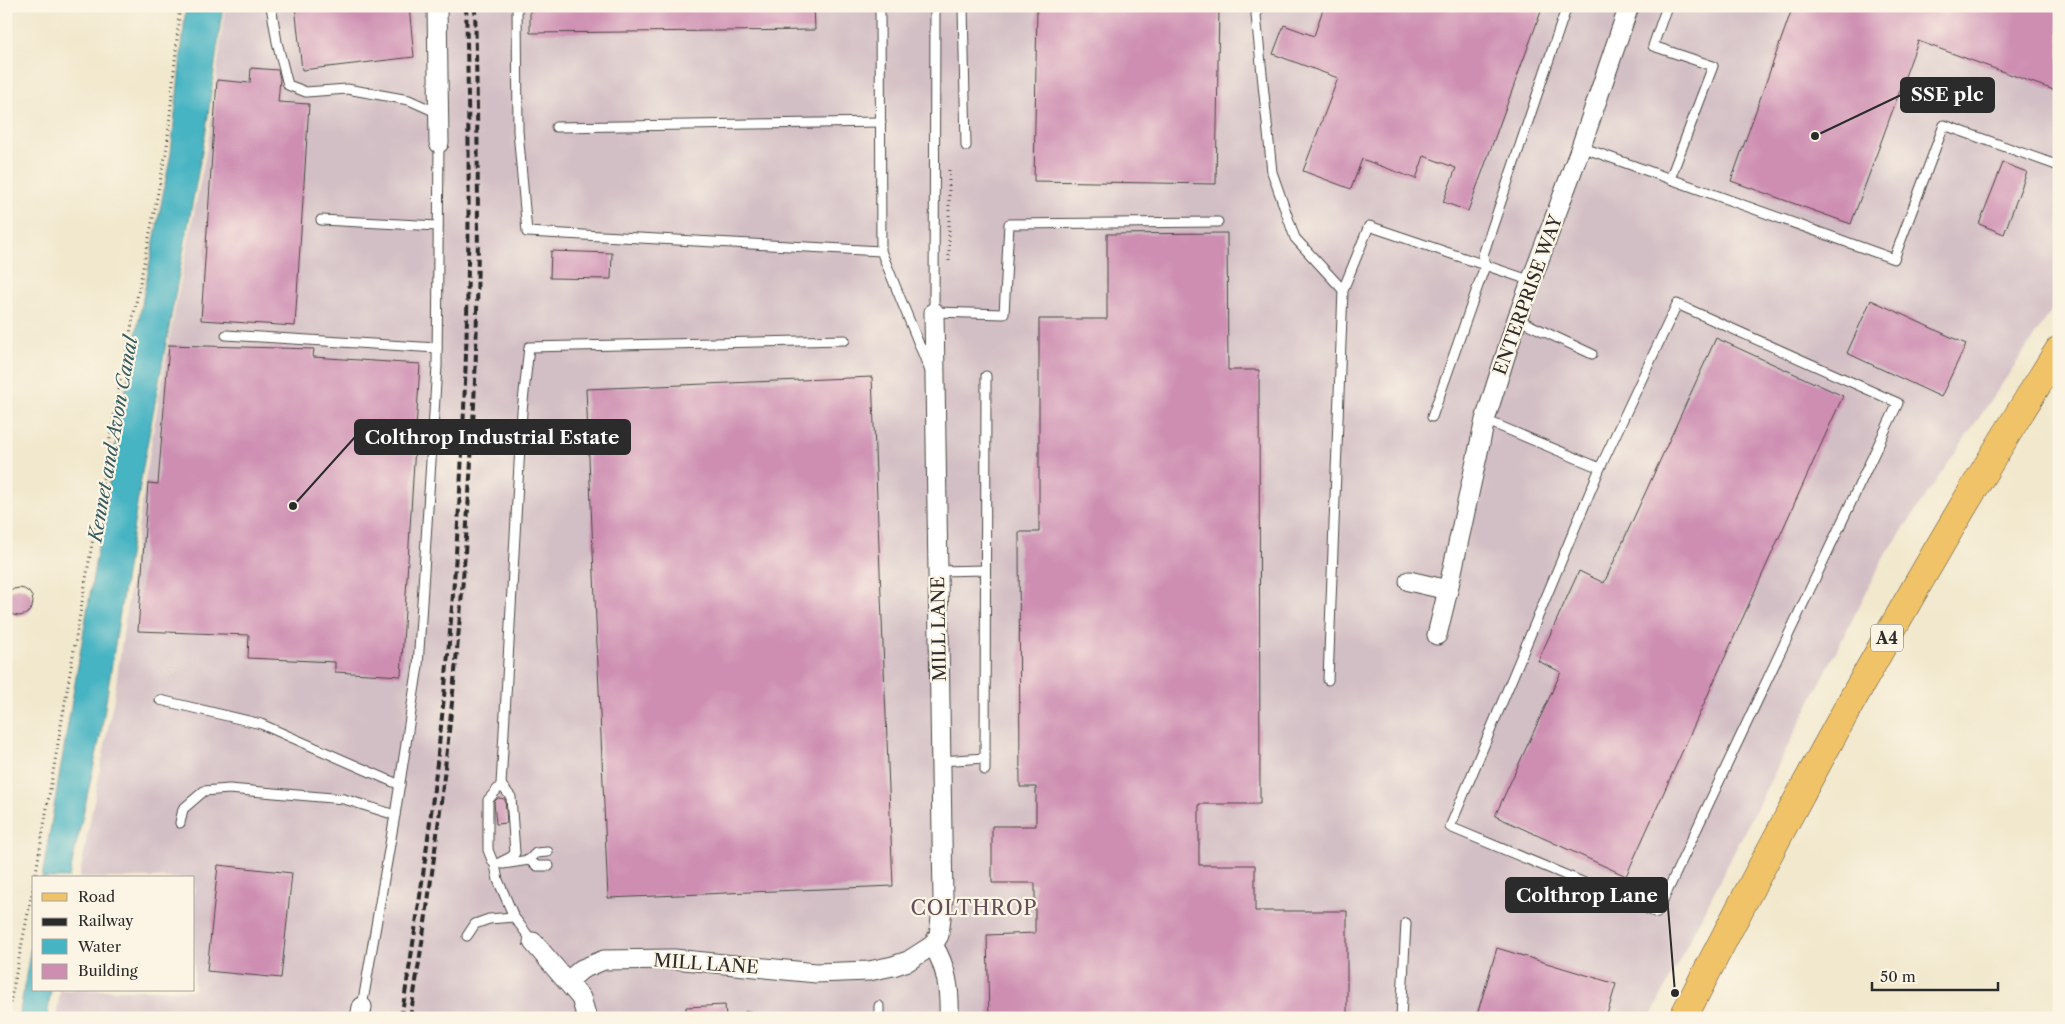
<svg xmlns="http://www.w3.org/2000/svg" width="2065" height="1024" font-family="'Libre Caslon Text',serif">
  <rect width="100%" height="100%" fill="#fcf5e5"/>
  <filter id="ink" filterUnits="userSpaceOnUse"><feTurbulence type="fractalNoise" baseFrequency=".02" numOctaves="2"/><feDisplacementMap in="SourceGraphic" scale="10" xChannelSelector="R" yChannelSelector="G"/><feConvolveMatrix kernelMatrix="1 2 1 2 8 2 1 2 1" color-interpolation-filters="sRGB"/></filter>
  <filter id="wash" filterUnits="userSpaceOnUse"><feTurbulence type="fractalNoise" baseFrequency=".0096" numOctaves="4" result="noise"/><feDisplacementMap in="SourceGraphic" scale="20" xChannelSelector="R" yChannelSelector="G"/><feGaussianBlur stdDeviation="1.12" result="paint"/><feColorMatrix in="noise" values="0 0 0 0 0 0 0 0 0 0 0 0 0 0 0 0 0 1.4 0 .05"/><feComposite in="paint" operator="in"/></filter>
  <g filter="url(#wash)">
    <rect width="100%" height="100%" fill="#f1e8cd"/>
    <polygon fill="#d2bec5" points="225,6 2059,6 2059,300 1883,559 1650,1018 56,1018 60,990 194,990 194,878 79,878 114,698 146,474 169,340 209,137"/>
    <g fill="#47b4c3" stroke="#397077">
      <polygon points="186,6 223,6 206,130 143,467 101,733 69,878 42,878 119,423 171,153"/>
      <polygon points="34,927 34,990 51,990 47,1018 19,1018"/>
    </g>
    <g id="blocks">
      <g fill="#ce8eb2">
        <polygon points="295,6 409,6 414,57 302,70"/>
        <polygon points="530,6 814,6 815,30 530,33"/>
        <polygon points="1037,6 1219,6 1216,184 1034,181"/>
        <polygon points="1324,6 1543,6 1468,211 1443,202 1456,168 1424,156 1416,179 1362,159 1351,189 1303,171 1338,78 1273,54 1284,25 1314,36"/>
        <polygon points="1793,6 2059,6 2059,92 1918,41 1851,224 1731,181"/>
        <polygon points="251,68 278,70 280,79 278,102 309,104 295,326 201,320 217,80 250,83"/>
        <polygon points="2003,163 2027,172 2004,234 1979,224"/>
        <polygon points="1227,233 1228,370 1259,370 1260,804 1199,804 1199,865 1255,865 1255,911 1347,911 1347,1018 989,1018 987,935 1035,933 1035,883 992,883 992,826 1036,826 1036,787 1020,787 1019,532 1039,532 1039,319 1107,319 1107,234"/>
        <polygon points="551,251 612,253 611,279 550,278"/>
        <polygon points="1871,300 1966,344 1941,397 1847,353"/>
        <polygon points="1716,338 1843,396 1626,876 1495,816 1561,672 1538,661 1579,571 1604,583"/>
        <polygon points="169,345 314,349 313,357 420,364 401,676 335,672 335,662 248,658 249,635 138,631 148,483 158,484"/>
        <polygon points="872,377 893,886 608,898 586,389"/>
        <circle cx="19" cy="602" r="14"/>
        <polygon points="498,798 505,799 507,823 496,824 494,802"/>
        <polygon points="218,865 292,873 281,978 207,971"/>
        <polygon points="1497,948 1616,984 1606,1018 1476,1018"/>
        <polygon points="725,1005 726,1018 686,1018 686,1007"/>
      </g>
    </g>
  </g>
  <g filter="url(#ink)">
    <use href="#blocks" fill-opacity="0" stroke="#494743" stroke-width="1"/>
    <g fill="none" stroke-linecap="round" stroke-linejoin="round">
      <g stroke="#494743" stroke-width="11">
        <g id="lane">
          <polyline points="271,6 277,42 288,85 306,92 347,89 409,100 438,113"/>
          <polyline points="517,6 518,131 527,232 881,251 930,371"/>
          <polyline points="880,6 881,251"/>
          <polyline points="935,6 934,312 1004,314 1009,224 1218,222"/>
          <polyline points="963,6 966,146"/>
          <polyline points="1260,6 1256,15 1272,172 1295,238 1343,290 1369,226 1532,281"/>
          <polyline points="1667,6 1653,46 1713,66 1670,179"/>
          <polyline points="556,127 881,122"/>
          <polyline points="1581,147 1894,259 1944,125 2059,166"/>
          <polyline points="321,220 438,226"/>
          <polyline points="1517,319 1592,354"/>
          <polyline points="226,335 437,348"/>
          <polyline points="1432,417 1485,266 1483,255 1567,6"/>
          <polyline points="1485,420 1600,468 1677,304 1898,403 1657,913 1450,827 1600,468"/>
          <polyline points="938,571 985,570"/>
          <polyline points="1328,680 1343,290"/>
          <polyline points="160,700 261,724 400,785"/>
          <polyline points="941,761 985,758"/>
          <polyline points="985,770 986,376"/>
          <polyline points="180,823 183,809 204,791 229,789 344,799 395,815"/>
          <polyline points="529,860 537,866 549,866"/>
          <polyline points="503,864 529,860 536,853 548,852"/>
          <polyline points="495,865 511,857 515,853 511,797 501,785"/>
          <polyline points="467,936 475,924 489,919 514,917"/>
          <polyline points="533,942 514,917 498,880 495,865 492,860 488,850 488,800 501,785 522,411 529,347 845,340"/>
          <polyline points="879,1006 879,1018"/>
          <polyline points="362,1007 395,815 418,666 437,366 439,143"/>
          <polyline points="316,1016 328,1018"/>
          <polyline points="748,1016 748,1018"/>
          <polyline points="1401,1018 1406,923"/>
        </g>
      </g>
      <g stroke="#494743" stroke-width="21">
        <g id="street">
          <polyline points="437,6 439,143"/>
          <polyline points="1409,581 1448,590"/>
          <polyline points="1437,635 1448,590 1485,420 1517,319 1581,147 1629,6"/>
          <polyline points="533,942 581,998 587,1018"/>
          <path d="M933,945C947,967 950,991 949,1018"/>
          <polyline points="568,981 582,969 604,960 674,959 816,973 869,971 893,966 908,961 933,945 939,935 943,900 934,312"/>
          <polyline points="360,1018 362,1007"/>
        </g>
      </g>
      <g stroke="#494743" stroke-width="29">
        <path id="primary" d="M1683,1018C1800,790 1922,566 2059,350"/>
      </g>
      <g stroke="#494743" stroke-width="3" stroke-dasharray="1 4" stroke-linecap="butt">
        <polyline points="949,261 949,169"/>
        <polyline points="35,878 115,409 167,147 180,6"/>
        <polyline points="7,1018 34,883"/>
      </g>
      <use href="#lane" stroke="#fff" stroke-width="9"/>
      <use href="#street" stroke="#fff" stroke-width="19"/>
      <use href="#primary" stroke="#f1c369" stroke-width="28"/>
      <g stroke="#2b2b2b" stroke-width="4" stroke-dasharray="8 4" stroke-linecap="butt">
        <path d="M401,1018C458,683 476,345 466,6"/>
        <path d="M410,1018C444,815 464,610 474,404C480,272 478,139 475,6"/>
      </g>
    </g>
  </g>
  <g text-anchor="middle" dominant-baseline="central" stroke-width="4.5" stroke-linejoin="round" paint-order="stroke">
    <rect fill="#fcf5e5" stroke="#6a6863" stroke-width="1" x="1871" y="624.5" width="32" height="27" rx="4"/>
    <g font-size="16" font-weight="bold" fill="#2b2b2b">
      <text x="1887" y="638">A4</text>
    </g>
    <g font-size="18" fill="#2b2b2b" stroke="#fcf5e5">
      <text transform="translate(1528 295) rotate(-70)">ENTERPRISE WAY</text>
      <text transform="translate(939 629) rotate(-91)">MILL LANE</text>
      <text transform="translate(706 964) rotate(4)">MILL LANE</text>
    </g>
    <g font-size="19" font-style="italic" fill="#355b60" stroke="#fcf5e5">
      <text transform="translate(113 439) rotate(-80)">Kennet and Avon Canal</text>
    </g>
    <g font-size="20" letter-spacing="1" fill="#644e5a" stroke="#fcf5e5">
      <text x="974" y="908">COLTHROP</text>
    </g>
  </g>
  <path fill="none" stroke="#2b2b2b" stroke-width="2" d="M1815 136L1901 95M293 506L355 437M1675 993L1667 895"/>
  <g fill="#2b2b2b" stroke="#fcf5e5" stroke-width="2">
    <circle cx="1815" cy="136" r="5"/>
    <circle cx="293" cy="506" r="5"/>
    <circle cx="1675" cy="993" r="5"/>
  </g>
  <g fill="#2b2b2b" stroke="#2b2b2b" stroke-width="2">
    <rect x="1901" y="78" width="93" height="34" rx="5"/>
    <rect x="355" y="420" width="275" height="34" rx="5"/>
    <rect x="1506" y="878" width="161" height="34" rx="5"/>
  </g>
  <g font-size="19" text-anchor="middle" font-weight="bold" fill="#fff">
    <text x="1947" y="101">SSE plc</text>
    <text x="492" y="444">Colthrop Industrial Estate</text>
    <text x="1587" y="902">Colthrop Lane</text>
  </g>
  <rect width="2065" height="1024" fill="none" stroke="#fcf5e5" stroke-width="25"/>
  <rect x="32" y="876" width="162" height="115" fill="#fcf5e5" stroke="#a8a49b"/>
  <rect x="42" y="893" width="25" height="8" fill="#f1c369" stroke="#a8a49b"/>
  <text x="78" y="902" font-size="15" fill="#2b2b2b">Road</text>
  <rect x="42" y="918" width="25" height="8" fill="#2b2b2b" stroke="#a8a49b"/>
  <text x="78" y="926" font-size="15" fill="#2b2b2b">Railway</text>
  <rect x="42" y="939" width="25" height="15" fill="#47b4c3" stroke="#a8a49b"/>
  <text x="78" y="952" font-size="15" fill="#2b2b2b">Water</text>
  <rect x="42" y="964" width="25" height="15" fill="#ce8eb2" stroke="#a8a49b"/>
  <text x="78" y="976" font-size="15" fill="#2b2b2b">Building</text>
  <path d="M1872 982v8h126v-8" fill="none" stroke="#2b2b2b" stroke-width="2.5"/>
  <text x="1880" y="982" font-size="15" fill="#2b2b2b" stroke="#fcf5e5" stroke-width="4" paint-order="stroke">50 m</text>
</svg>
